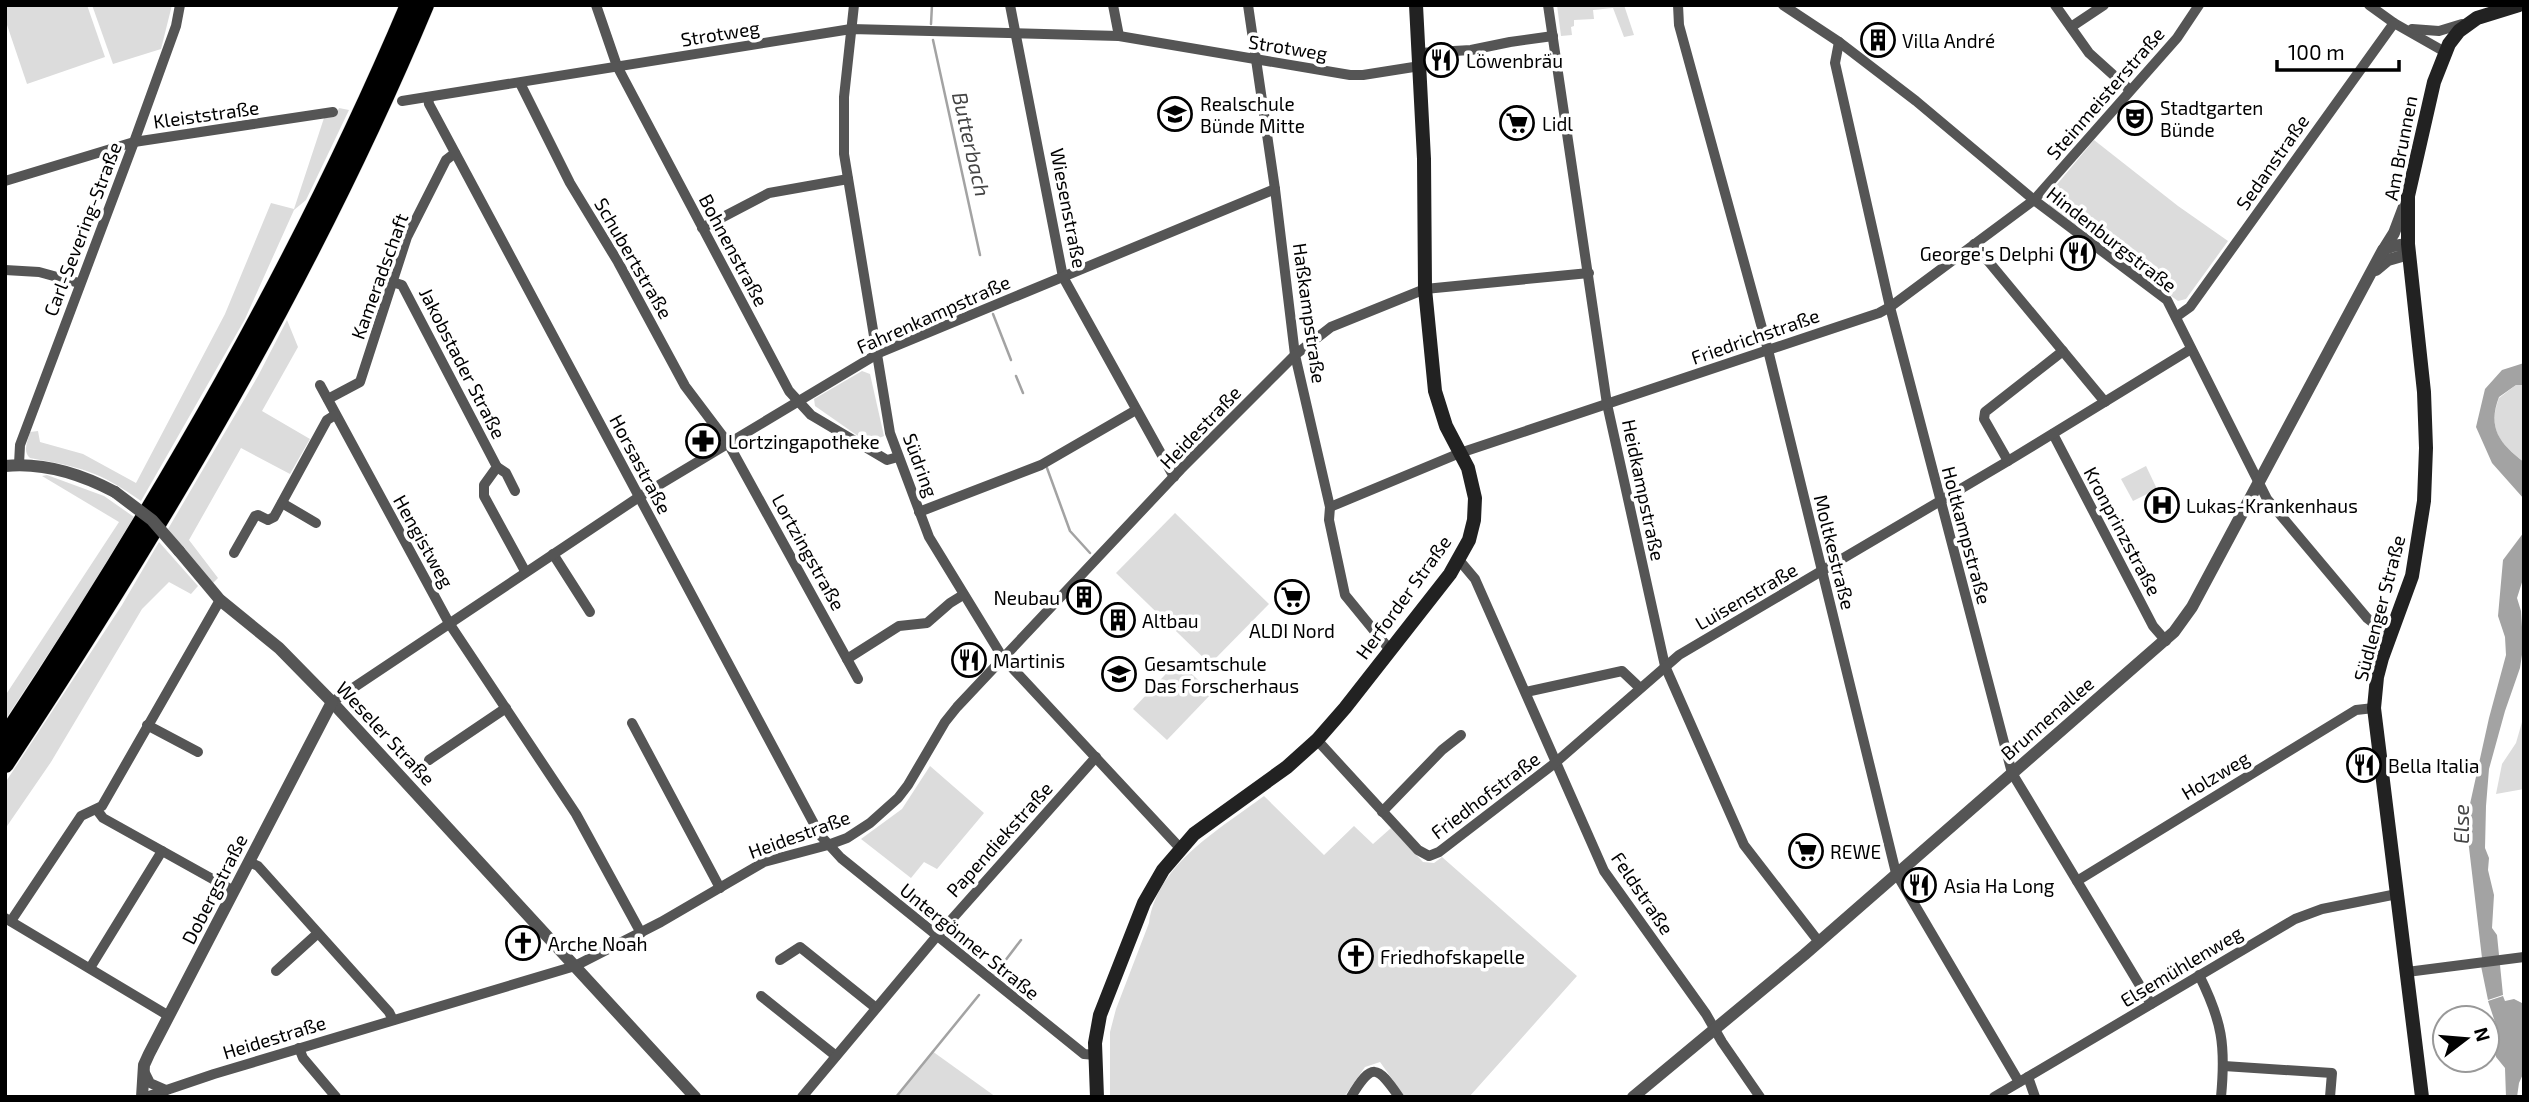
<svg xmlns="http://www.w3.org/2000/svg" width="2529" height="1102" font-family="'Exo 2',sans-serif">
  <rect width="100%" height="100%" fill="#fff"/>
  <g fill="#dcdcdc">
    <polygon points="5,5 87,5 105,57 27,84 5,19"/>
    <polygon points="92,5 172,5 161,49 113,64"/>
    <polygon points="1557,5 1624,5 1634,35 1624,37 1613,8 1593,10 1594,19 1574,20 1574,26 1571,27 1572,35 1561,36"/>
    <path d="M339,108L349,110L306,200L294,210L245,319L141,501C99,471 80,467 30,458C22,451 28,441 30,432L38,431L40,442L83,454L136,483L225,314L271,203L294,209L324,118L335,116Z"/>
    <polygon points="2094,140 2178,206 2228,241 2186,299 2178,301 2049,205 2049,194"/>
    <polygon points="287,320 298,347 262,411 310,439 290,474 241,448 189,540 218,578 212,584 168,529 258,376"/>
    <polygon points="862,371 870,374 884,436 868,443 815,406 814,399"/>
    <path d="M2516,385H2524V462C2500,444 2487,429 2499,398Z"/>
    <polygon points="2146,466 2157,489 2133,501 2121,479"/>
    <polygon points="47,475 104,496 134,517 81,604 5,720 5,696 119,522 42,476"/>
    <polygon points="1175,513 1269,604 1210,664 1116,573"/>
    <polygon points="159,542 198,586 191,594 169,582 142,609 51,762 5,829 5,783 122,605"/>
    <polygon points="1178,661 1212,693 1167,740 1133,709"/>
    <polygon points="2524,715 2524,789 2496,794 2502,764 2516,743"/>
    <polygon points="930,766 984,813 937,869 924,862 911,878 861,839 902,809"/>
    <path d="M1264,796L1324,855L1354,826L1373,844L1391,828L1423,862L1434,863L1442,857L1577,976L1469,1097H1405L1380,1062L1365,1067L1344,1097H1110V1032L1116,1009L1149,923C1157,864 1220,829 1264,796Z"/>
    <polygon points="932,1051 996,1097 897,1097"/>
  </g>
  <g fill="#a3a3a3">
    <path d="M2524,363V385H2516L2499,397C2487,428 2500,444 2524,462V499L2492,463L2476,427L2485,389L2502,370Z"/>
    <polygon points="2524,532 2524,576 2517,598 2521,611 2522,627 2523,648 2520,668 2505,711 2489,769 2486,806 2485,848 2489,858 2488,870 2494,895 2492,928 2497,935 2503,995 2488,1000 2481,966 2482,958 2466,822 2489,718 2506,655 2505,637 2498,616 2503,560"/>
    <polygon points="2503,996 2505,1001 2514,999 2524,1004 2524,1072 2519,1083 2517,1097 2506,1097 2505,1068 2496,1057 2496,1025 2488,1001"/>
  </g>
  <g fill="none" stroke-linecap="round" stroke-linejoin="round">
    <g stroke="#a3a3a3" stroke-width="2.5">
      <polyline points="931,24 932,5"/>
      <polyline points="933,40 980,255"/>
      <polyline points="993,314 1011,360"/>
      <polyline points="1016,376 1023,393"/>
      <polyline points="1047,468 1070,531 1090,553"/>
      <polyline points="995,974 1021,940"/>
      <polyline points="896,1097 979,995"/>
    </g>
    <g stroke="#dbdbdb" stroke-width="19">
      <g id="motorway">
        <path d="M5,738C159,505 300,263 409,5"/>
        <path d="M5,764C164,523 313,273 425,5"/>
      </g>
    </g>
    <g stroke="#555" stroke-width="10">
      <polyline points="596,5 617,66 789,391 811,415 887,460 898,457"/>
      <polyline points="854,5 844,97 844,154 890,433 929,537 1003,658 1180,848"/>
      <polyline points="1010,5 1063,277 1174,477"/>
      <polyline points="1113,5 1119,36"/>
      <polyline points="1248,5 1275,189 1295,355 1330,507 1329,520 1345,595 1390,650"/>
      <polyline points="1548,5 1607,404 1665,666 1744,845 1819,942"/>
      <polyline points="1678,5 1679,25 1768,350 1896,873 2019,1082"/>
      <polyline points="1783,5 1839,42 1916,101 2034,200 2167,300 2267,499 2367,618 2390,636"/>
      <polyline points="2055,5 2089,53 2130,90"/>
      <polyline points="2369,5 2394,23 2445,52"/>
      <polyline points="2071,27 2104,5"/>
      <polyline points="2412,29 2439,31 2462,24"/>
      <polyline points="1839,42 1835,63 1890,307 2012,773 2151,1004"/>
      <polyline points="1419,53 1471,50 1510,42 1553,36"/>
      <polyline points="520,83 570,183 618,262 685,386 728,443 858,679"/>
      <polyline points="428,97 429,104 820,835 841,858 1084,1054 1095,1055"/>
      <polyline points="402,101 851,29 1119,36 1350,75 1363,75 1420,66"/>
      <polyline points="5,181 134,142 333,112"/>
      <polyline points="702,228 769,193 848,179"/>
      <polyline points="1974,244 2105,402"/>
      <polyline points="5,270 39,272 79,283"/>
      <polyline points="392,282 402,285 497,467 484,485 484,496 525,571"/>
      <polyline points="2176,317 2190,307 2394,23"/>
      <polyline points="320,385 449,623 576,814 641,933"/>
      <polyline points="328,399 360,382 407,237 446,160 455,153"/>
      <polyline points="2053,434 2153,626 2166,641"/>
      <polyline points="2008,461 1984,419 1985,412 2063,351"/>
      <polyline points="19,464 20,445 134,142 176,26 180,5"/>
      <polyline points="497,467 506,473 515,491"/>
      <polyline points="282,503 316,523"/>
      <polyline points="1330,507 1460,453 1879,313 1890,307 2034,200 2177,38 2199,5"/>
      <polyline points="919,512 1041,465 1136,410"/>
      <polyline points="234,553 255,516 258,515 268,520 274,517 327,420 335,415"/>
      <polyline points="553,554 590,612"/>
      <polyline points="1459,560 1475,579 1604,871 1706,1014 1722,1042 1760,1097"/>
      <polyline points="847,659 899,626 927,623 950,603 963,595"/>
      <polyline points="1526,692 1622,671 1640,688"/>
      <polyline points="332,702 639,497 879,353 1275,189"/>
      <polyline points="632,723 720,888"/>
      <polyline points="147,725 198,752"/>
      <polyline points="1317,740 1418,850 1429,856 1439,852 1555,763 1679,655 2008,461 2191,349"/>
      <polyline points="429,760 506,708"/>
      <polyline points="97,810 103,818 234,891"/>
      <polyline points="1382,812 1442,750 1461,735"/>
      <polyline points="249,862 258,866 389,1012 393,1020"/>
      <polyline points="2077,881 2356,710 2374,708"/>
      <polyline points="5,918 169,1016"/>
      <polyline points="11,921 81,816 102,806 220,600"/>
      <polyline points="780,960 800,947 876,1008"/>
      <polyline points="90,968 162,851"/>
      <polyline points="276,971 317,934"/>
      <polyline points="2407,972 2524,957"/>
      <path d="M2199,975C2222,1021 2226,1045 2221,1097"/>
      <polyline points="761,996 836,1056"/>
      <polyline points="299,1048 303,1058 336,1097"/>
      <polyline points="2224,1066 2332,1073 2330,1097"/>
      <polyline points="144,1071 150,1083 166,1090"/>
      <polyline points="2028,1077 2035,1097"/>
      <polyline points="146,1097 214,1074 575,966 661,922 764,862 828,845 847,838 870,823 898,798 908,785 945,722 957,707 1181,469 1295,355 1331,327 1425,289 1589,273"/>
      <polyline points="802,1097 936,937 1096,757"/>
      <path d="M1351,1097C1372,1062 1377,1065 1399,1097"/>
      <polyline points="1994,1097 2295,919 2322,909 2397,894"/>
    </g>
    <g stroke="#555" stroke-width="12">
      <polyline points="2384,249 2394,233 2408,196"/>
      <polyline points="2376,270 2388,260 2409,254"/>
      <path d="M5,466C44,462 81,474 115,492"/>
      <polyline points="179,551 220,600 279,648 332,702 695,1097"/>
      <polyline points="142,1097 144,1065 149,1054 332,702"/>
      <polyline points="1633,1097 1804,955 2174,632 2192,607 2383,250 2393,246 2408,244"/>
    </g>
    <g stroke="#222" stroke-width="14">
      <polyline points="1097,1097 1095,1043 1100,1015 1144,903 1163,870 1194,834 1287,767 1317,740 1345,708 1450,574 1469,540 1474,520 1475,498 1468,468 1446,426 1435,391 1425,289 1424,159 1416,5"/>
      <polyline points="2422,1097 2374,708 2377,677 2382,658 2412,576 2424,501 2426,448 2424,392 2408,244 2408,196 2434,82 2449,44 2459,31 2477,18 2519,5"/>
    </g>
    <use href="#motorway" stroke="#000" stroke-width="18"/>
    <polyline stroke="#555" stroke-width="12" points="115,492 152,520 179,551"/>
  </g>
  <defs>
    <g id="building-ring" transform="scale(1.75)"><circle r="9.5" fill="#fff" stroke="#000" stroke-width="1.5"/><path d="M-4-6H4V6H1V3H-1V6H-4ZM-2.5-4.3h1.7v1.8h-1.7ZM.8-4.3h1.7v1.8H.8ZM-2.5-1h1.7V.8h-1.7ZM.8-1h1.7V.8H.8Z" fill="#000"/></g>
    <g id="restaurant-ring" transform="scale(1.75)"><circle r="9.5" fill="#fff" stroke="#000" stroke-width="1.5"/><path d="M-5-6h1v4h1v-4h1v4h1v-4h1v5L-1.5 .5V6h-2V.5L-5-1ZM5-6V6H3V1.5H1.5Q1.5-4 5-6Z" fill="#000"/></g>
    <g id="school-ring" transform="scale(1.75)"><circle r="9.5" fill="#fff" stroke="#000" stroke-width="1.5"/><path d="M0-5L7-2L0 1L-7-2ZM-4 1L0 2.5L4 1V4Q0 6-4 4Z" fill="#000"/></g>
    <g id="theatre-ring" transform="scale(1.75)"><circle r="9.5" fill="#fff" stroke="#000" stroke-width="1.5"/><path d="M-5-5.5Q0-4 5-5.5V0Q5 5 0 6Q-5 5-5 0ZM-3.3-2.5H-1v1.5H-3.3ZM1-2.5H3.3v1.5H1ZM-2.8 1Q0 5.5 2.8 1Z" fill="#000"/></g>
    <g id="supermarket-ring" transform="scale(1.75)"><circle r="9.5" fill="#fff" stroke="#000" stroke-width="1.5"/><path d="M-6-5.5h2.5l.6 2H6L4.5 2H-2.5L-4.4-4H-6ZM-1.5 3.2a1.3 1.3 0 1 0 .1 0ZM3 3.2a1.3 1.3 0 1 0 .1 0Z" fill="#000"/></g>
    <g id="pharmacy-ring" transform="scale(1.75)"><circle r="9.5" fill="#fff" stroke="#000" stroke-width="1.5"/><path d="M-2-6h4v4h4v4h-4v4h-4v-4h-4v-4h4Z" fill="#000"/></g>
    <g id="hospital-ring" transform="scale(1.75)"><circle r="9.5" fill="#fff" stroke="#000" stroke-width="1.5"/><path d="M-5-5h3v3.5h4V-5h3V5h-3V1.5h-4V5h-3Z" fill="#000"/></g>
    <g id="church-ring" transform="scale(1.75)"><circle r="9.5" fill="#fff" stroke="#000" stroke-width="1.5"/><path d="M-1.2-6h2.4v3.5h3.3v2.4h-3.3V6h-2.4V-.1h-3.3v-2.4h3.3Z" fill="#000"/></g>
  </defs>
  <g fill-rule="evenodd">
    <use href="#building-ring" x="1878" y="40"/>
    <use href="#restaurant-ring" x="1441" y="60"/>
    <use href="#school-ring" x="1175" y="114"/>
    <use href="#theatre-ring" x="2135" y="118"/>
    <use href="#supermarket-ring" x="1517" y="123"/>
    <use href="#restaurant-ring" x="2078" y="253"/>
    <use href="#pharmacy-ring" x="703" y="441"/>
    <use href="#hospital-ring" x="2162" y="505"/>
    <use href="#building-ring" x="1084" y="597"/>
    <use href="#supermarket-ring" x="1292" y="597"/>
    <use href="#building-ring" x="1118" y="620"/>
    <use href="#restaurant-ring" x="969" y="660"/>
    <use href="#school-ring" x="1119" y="674"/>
    <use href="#restaurant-ring" x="2364" y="765"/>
    <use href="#supermarket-ring" x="1806" y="851"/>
    <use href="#restaurant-ring" x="1919" y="885"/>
    <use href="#church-ring" x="523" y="943"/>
    <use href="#church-ring" x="1356" y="956"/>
  </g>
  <g text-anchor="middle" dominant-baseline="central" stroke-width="7" stroke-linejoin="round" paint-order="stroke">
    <g font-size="19" fill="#000" stroke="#fff">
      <text transform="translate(720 33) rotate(-9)">Strotweg</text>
      <text transform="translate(1288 47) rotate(9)">Strotweg</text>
      <text transform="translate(2105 93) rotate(-49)">Steinmeisterstraße</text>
      <text transform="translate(206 114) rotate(-8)">Kleiststraße</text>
      <text transform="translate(2400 148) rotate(-79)">Am Brunnen</text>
      <text transform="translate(2272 162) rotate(-55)">Sedanstraße</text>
      <text transform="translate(1069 208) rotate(79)">Wiesenstraße</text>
      <text transform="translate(82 229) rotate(-69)">Carl-Severing-Straße</text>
      <text transform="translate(2112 239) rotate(38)">Hindenburgstraße</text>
      <text transform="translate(734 250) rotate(62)">Bohnenstraße</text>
      <text transform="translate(634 258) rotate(60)">Schubertstraße</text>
      <text transform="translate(379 276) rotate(-70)">Kameradschaft</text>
      <text transform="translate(1310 313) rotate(82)">Haßkampstraße</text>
      <text transform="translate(933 314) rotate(-24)">Fahrenkampstraße</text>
      <text transform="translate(1755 336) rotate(-19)">Friedrichstraße</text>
      <text transform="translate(463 363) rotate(63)">Jakobstader Straße</text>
      <text transform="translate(1200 427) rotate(-46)">Heidestraße</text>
      <text transform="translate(641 464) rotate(62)">Horsastraße</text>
      <text transform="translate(921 465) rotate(70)">Südring</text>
      <text transform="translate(1644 490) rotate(78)">Heidkampstraße</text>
      <text transform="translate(2123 531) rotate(62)">Kronprinzstraße</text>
      <text transform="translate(1967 535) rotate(75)">Holtkampstraße</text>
      <text transform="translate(424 541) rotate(61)">Hengistweg</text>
      <text transform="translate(809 552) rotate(61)">Lortzingstraße</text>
      <text transform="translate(1835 552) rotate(76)">Moltkestraße</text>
      <text transform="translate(1746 596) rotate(-30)">Luisenstraße</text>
      <text transform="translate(1403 597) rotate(-54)">Herforder Straße</text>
      <text transform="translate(2379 608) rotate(-75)">Südlenger Straße</text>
      <text transform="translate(2047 718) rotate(-41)">Brunnenallee</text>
      <text transform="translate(386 733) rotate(47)">Weseler Straße</text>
      <text transform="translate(2215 775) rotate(-31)">Holzweg</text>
      <text transform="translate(1485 795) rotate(-37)">Friedhofstraße</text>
      <text transform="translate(799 834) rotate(-20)">Heidestraße</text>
      <text transform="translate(999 839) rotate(-48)">Papendiekstraße</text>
      <text transform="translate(214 889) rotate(-63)">Dobergstraße</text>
      <text transform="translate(1643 893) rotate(56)">Feldstraße</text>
      <text transform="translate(970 941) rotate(39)">Untergönner Straße</text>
      <text transform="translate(2181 966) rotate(-31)">Elsemühlenweg</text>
      <text transform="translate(274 1037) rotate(-17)">Heidestraße</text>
    </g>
    <g font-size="19" fill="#000" stroke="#fff" text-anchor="start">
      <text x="1902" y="40">Villa André</text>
      <text x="1466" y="60">Löwenbräu</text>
      <text x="1200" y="103">Realschule<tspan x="1200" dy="22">Bünde Mitte</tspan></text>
      <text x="2160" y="107">Stadtgarten<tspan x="2160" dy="22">Bünde</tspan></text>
      <text x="1542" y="123">Lidl</text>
      <text x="2054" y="253" text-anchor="end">George's Delphi</text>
      <text x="728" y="441">Lortzingapotheke</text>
      <text x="2186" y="505">Lukas-Krankenhaus</text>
      <text x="1060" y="597" text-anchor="end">Neubau</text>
      <text x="1142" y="620">Altbau</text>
      <text x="1292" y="630" text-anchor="middle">ALDI Nord</text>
      <text x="993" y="660">Martinis</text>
      <text x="1144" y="663">Gesamtschule<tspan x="1144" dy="22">Das Forscherhaus</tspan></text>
      <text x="2388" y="765">Bella Italia</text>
      <text x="1830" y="851">REWE</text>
      <text x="1944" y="885">Asia Ha Long</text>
      <text x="548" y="943">Arche Noah</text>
      <text x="1380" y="956">Friedhofskapelle</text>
    </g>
    <g font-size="21" font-style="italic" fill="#444" stroke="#fff">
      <text transform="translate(972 144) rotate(77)">Butterbach</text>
      <text transform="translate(2460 824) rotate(-90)">Else</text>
    </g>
  </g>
  <rect width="2529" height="1102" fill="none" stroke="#000000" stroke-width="14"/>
  <g transform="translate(2466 1039) rotate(74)"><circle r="33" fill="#ffffff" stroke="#999999" stroke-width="2"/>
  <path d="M0-5L12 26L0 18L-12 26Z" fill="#000000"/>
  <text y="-10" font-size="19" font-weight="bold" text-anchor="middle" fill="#000000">N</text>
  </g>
  <path d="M2277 60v10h122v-10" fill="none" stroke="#000000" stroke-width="3.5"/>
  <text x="2288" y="60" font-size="21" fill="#000000" stroke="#ffffff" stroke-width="5" paint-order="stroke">100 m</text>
</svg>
